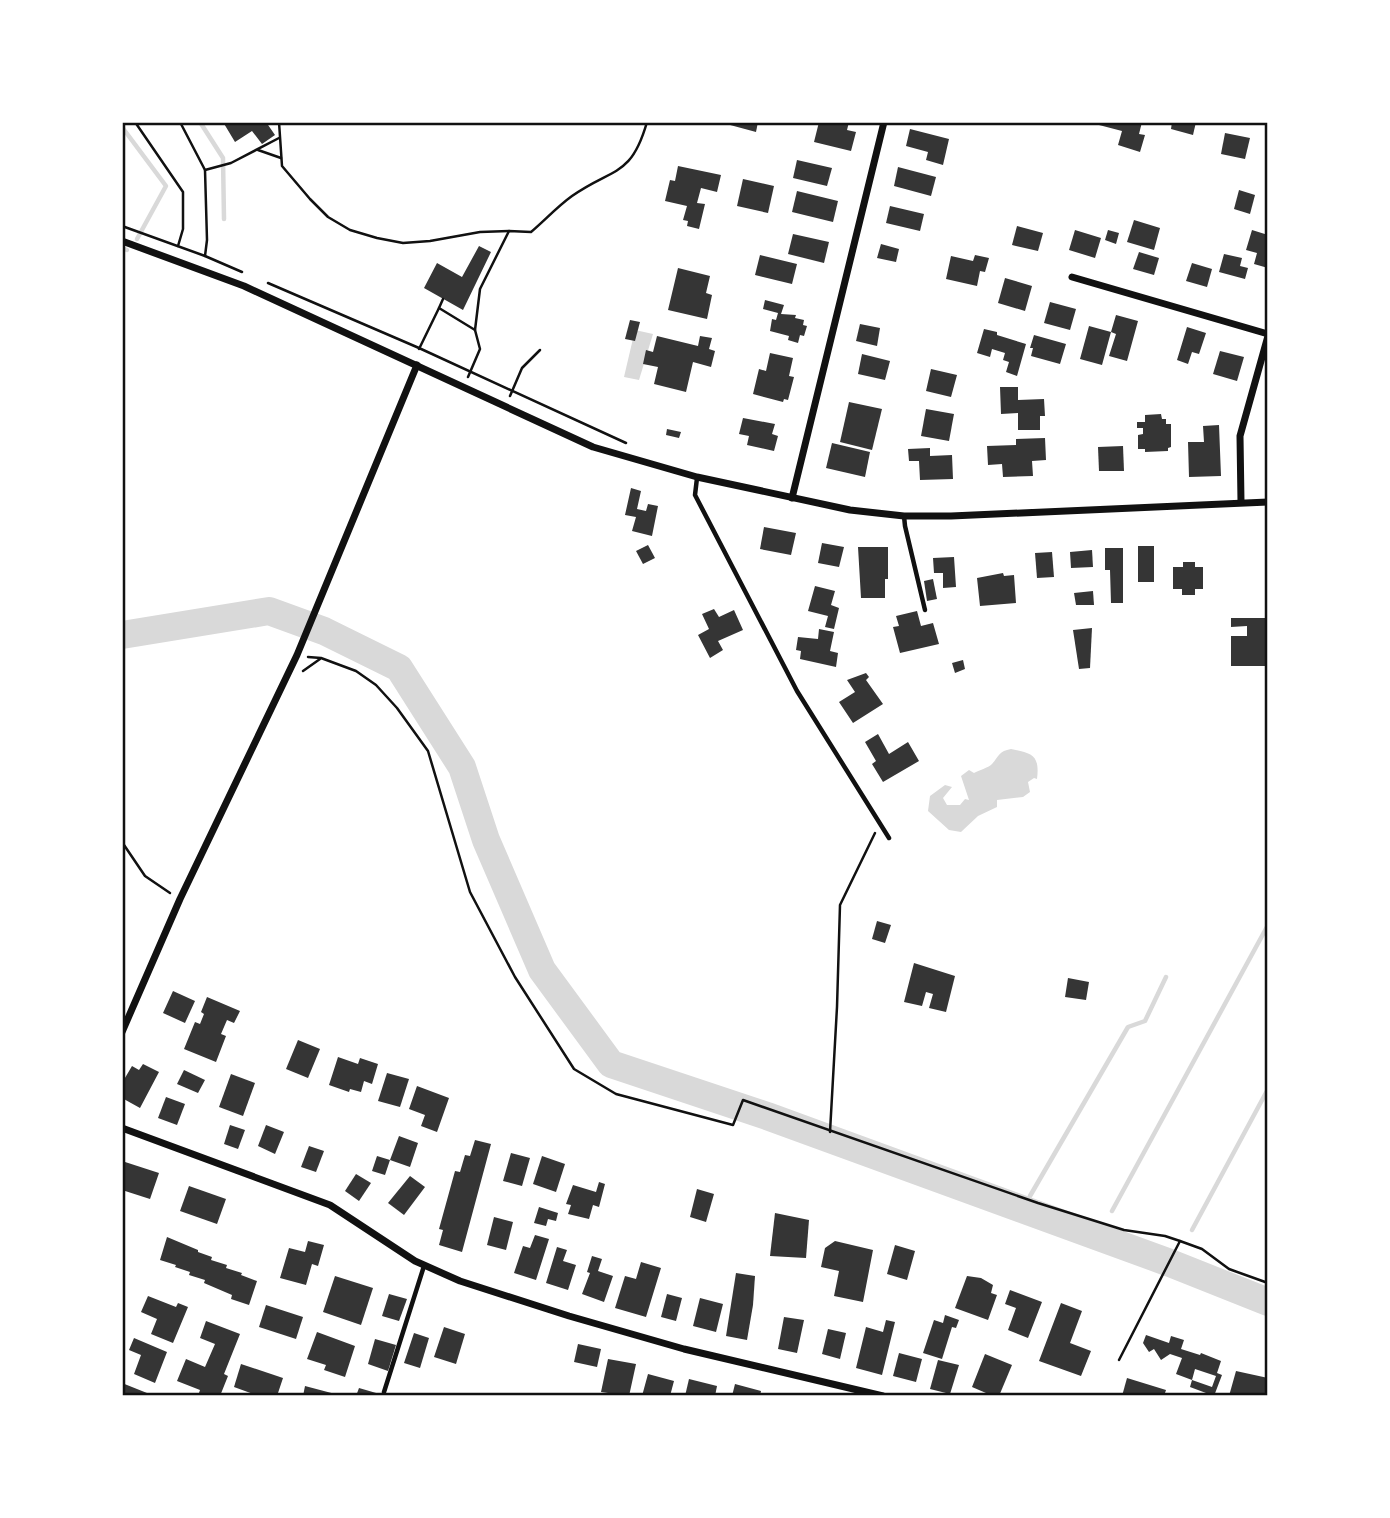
<svg xmlns="http://www.w3.org/2000/svg" width="1390" height="1518" font-family="Overpass,sans-serif">
  <rect width="100%" height="100%" fill="#fff"/>
  <g fill="#d9d9d9">
    <polygon points="635,330 653,334 639,380 624,377"/>
    <path d="M1011,749C1032,753 1040,755 1037,779L1034,778L1028,782L1030,792L1023,797L997,800V807L978,816L961,832L949,830L928,811L930,796L945,785L952,787L943,798L947,805H960L965,799L969,800L961,776L969,770L974,773C979,770 988,768 992,764C999,756 999,751 1011,749Z"/>
  </g>
  <g fill="none" stroke-linecap="round" stroke-linejoin="round">
    <g stroke="#d9d9d9" stroke-width="4.5">
      <polyline points="200,122 223,158 224,219"/>
      <polyline points="122,127 166,186 137,239"/>
      <polyline points="122,248 127,250"/>
      <polyline points="1030,1196 1128,1027 1145,1021 1166,977"/>
      <polyline points="1112,1211 1268,925"/>
      <polyline points="1192,1230 1268,1089"/>
    </g>
    <polyline stroke="#d9d9d9" stroke-width="28" points="122,635 269,611 324,631 399,668 462,767 486,840 542,970 611,1064 767,1116 1170,1263 1268,1302"/>
  </g>
  <g fill="#353535">
    <polygon points="223,122 266,122 275,135 262,144 252,131 235,142"/>
    <polygon points="719,122 758,122 756,132"/>
    <polygon points="819,122 849,122 847,130 856,132 851,151 814,142"/>
    <polygon points="1100,122 1142,122 1139,134 1145,135 1140,152 1118,145 1122,131 1099,125"/>
    <polygon points="1172,122 1196,122 1193,135 1171,129"/>
    <polygon points="910,129 949,139 943,165 926,160 928,152 906,146"/>
    <polygon points="1225,133 1250,138 1245,159 1221,154"/>
    <polygon points="797,160 832,168 827,186 793,178"/>
    <polygon points="678,166 721,175 717,192 701,188 697,203 705,204 699,229 687,226 688,221 683,220 687,206 665,201 670,180 675,181"/>
    <polygon points="898,167 936,177 931,196 894,186"/>
    <polygon points="743,179 774,186 768,213 737,206"/>
    <polygon points="1239,190 1255,195 1250,214 1234,209"/>
    <polygon points="797,191 838,201 833,222 792,212"/>
    <polygon points="890,206 924,214 920,231 886,223"/>
    <polygon points="1134,220 1160,228 1154,250 1127,242"/>
    <polygon points="1017,226 1043,233 1038,251 1012,245"/>
    <polygon points="1075,230 1101,238 1095,258 1069,250"/>
    <polygon points="1108,230 1119,233 1116,244 1105,240"/>
    <polygon points="1252,230 1268,235 1268,268 1254,264 1257,253 1246,250"/>
    <polygon points="793,234 829,242 824,263 788,254"/>
    <polygon points="881,244 899,249 896,262 877,258"/>
    <polygon points="479,246 491,252 463,310 424,288 437,263 462,277"/>
    <polygon points="1139,252 1159,258 1154,275 1133,269"/>
    <polygon points="1224,254 1242,258 1240,266 1248,268 1245,279 1219,272"/>
    <polygon points="760,255 797,264 792,284 755,275"/>
    <polygon points="975,255 989,258 985,272 980,271 977,286 946,279 951,256 973,261"/>
    <polygon points="1192,263 1212,269 1207,287 1186,281"/>
    <polygon points="678,268 710,276 706,293 712,295 707,319 668,310"/>
    <polygon points="1005,278 1032,286 1025,311 998,303"/>
    <polygon points="765,300 784,305 781,314 796,315 795,318 804,320 803,325 807,326 804,336 800,335 798,343 788,340 789,336 770,331 772,319 776,320 778,313 763,309"/>
    <polygon points="1050,302 1076,309 1070,330 1044,323"/>
    <polygon points="1116,315 1138,321 1127,361 1109,356 1116,334 1111,332"/>
    <polygon points="630,320 640,322 635,341 625,339"/>
    <polygon points="860,324 880,328 877,346 856,341"/>
    <polygon points="1089,326 1111,332 1102,365 1080,359"/>
    <polygon points="1187,327 1206,333 1199,354 1192,352 1188,364 1177,360"/>
    <polygon points="984,329 997,332 997,335 1026,344 1017,376 1006,372 1009,362 1003,360 1005,353 992,349 990,357 977,353"/>
    <polygon points="1034,335 1066,344 1060,364 1031,356 1033,348 1030,348"/>
    <polygon points="657,336 698,346 700,336 712,338 709,349 715,351 711,367 693,362 686,392 654,384 658,367 643,364 646,350 653,352"/>
    <polygon points="1220,351 1244,357 1237,381 1213,374"/>
    <polygon points="770,353 793,358 789,376 794,377 788,400 784,399 783,402 753,394 759,369 766,371"/>
    <polygon points="862,354 890,361 885,380 858,374"/>
    <polygon points="931,369 957,375 951,397 926,391"/>
    <polygon points="1000,387 1018,387 1018,400 1044,399 1045,416 1040,416 1040,430 1018,430 1018,413 1001,414"/>
    <polygon points="849,402 882,409 872,450 840,442"/>
    <polygon points="926,409 954,414 949,441 921,436"/>
    <polygon points="1161,414 1162,419 1166,419 1166,424 1171,424 1171,447 1168,448 1168,451 1145,452 1145,449 1138,449 1138,435 1143,434 1143,428 1137,428 1137,422 1145,422 1145,415"/>
    <polygon points="743,418 775,424 772,434 778,436 774,451 747,445 749,436 739,434"/>
    <polygon points="1219,425 1221,476 1189,477 1188,442 1204,442 1203,426"/>
    <polygon points="667,429 681,432 679,438 666,435"/>
    <polygon points="1045,438 1046,460 1032,461 1033,476 1003,477 1002,464 988,465 987,446 1016,445 1016,439"/>
    <polygon points="832,443 870,452 865,477 826,468"/>
    <polygon points="1123,446 1124,471 1099,471 1098,447"/>
    <polygon points="930,448 930,456 952,455 953,479 920,480 919,461 909,461 908,449"/>
    <polygon points="631,488 641,491 637,509 646,511 648,504 658,506 652,536 632,531 636,517 625,515"/>
    <polygon points="764,527 796,533 791,555 760,549"/>
    <polygon points="822,543 844,547 839,567 818,563"/>
    <polygon points="648,545 655,558 643,564 636,551"/>
    <rect x="1138" y="546" width="16" height="36"/>
    <polygon points="858,547 888,547 888,579 885,579 885,598 861,598"/>
    <polygon points="1105,548 1123,548 1123,603 1111,603 1110,570 1105,570"/>
    <polygon points="1092,550 1093,567 1071,568 1070,552"/>
    <polygon points="1052,552 1054,577 1037,578 1035,553"/>
    <polygon points="954,557 956,587 943,588 943,573 934,573 933,558"/>
    <polygon points="1183,562 1195,562 1195,567 1203,567 1203,589 1195,589 1195,595 1182,595 1182,589 1173,589 1173,567 1183,567"/>
    <polygon points="1003,573 1004,576 1014,575 1016,603 980,606 977,578"/>
    <polygon points="933,579 937,599 927,601 924,581"/>
    <polygon points="815,586 835,591 831,605 839,608 834,629 825,627 828,616 808,611"/>
    <polygon points="1093,591 1094,605 1076,605 1074,593"/>
    <polygon points="714,609 719,617 734,610 743,630 718,641 723,650 710,658 698,635 709,629 702,614"/>
    <polygon points="917,611 921,626 933,623 939,644 900,653 893,627 899,626 896,616"/>
    <polygon points="1231,618 1268,618 1268,666 1231,666 1231,636 1247,636 1247,626 1231,627"/>
    <polygon points="1092,628 1090,668 1079,669 1073,630"/>
    <polygon points="819,629 834,632 830,651 838,653 836,667 800,659 801,651 796,650 798,637 818,639"/>
    <polygon points="963,660 965,669 955,673 952,663"/>
    <polygon points="866,673 869,677 866,680 883,704 853,723 839,702 855,692 847,680"/>
    <polygon points="878,734 889,754 908,742 919,761 883,782 872,764 876,761 865,742"/>
    <polygon points="877,921 891,925 885,943 872,939"/>
    <polygon points="914,963 955,976 946,1012 929,1008 933,994 926,992 922,1006 904,1002"/>
    <polygon points="1068,978 1089,982 1086,1000 1065,997"/>
    <polygon points="173,991 195,1001 185,1023 163,1013"/>
    <polygon points="207,997 240,1011 234,1023 227,1020 221,1034 226,1036 216,1062 184,1049 195,1022 200,1024 204,1014 201,1012"/>
    <polygon points="298,1040 320,1049 308,1078 286,1069"/>
    <polygon points="338,1057 358,1064 360,1058 378,1064 372,1084 364,1081 361,1092 350,1089 349,1092 329,1085"/>
    <polygon points="143,1064 159,1072 140,1108 122,1098 122,1083 132,1066 139,1070"/>
    <polygon points="184,1070 205,1080 198,1093 177,1084"/>
    <polygon points="387,1073 409,1079 400,1107 378,1101"/>
    <polygon points="231,1074 255,1083 243,1116 219,1107"/>
    <polygon points="417,1086 449,1098 437,1132 421,1126 425,1115 409,1109"/>
    <polygon points="166,1097 185,1104 177,1125 158,1118"/>
    <polygon points="230,1125 245,1130 238,1149 224,1144"/>
    <polygon points="266,1125 284,1132 275,1154 258,1146"/>
    <polygon points="399,1136 418,1143 410,1167 390,1160"/>
    <polygon points="475,1140 491,1144 462,1252 439,1245 443,1230 439,1229 455,1171 460,1172 465,1155 470,1156"/>
    <polygon points="309,1146 324,1151 316,1172 301,1167"/>
    <polygon points="511,1153 530,1158 522,1186 503,1181"/>
    <polygon points="377,1156 390,1160 385,1175 372,1171"/>
    <polygon points="542,1156 565,1164 556,1192 533,1184"/>
    <polygon points="122,1161 159,1173 150,1199 122,1190"/>
    <polygon points="356,1174 371,1183 359,1201 345,1191"/>
    <polygon points="410,1176 425,1187 404,1215 388,1203"/>
    <polygon points="599,1182 605,1184 599,1207 593,1205 589,1219 568,1214 571,1205 566,1204 573,1185 596,1192"/>
    <polygon points="189,1186 226,1199 217,1224 180,1211"/>
    <polygon points="697,1189 714,1194 706,1222 690,1217"/>
    <polygon points="539,1207 558,1213 556,1221 548,1219 546,1226 534,1223"/>
    <polygon points="775,1213 809,1220 806,1258 770,1256"/>
    <polygon points="494,1217 513,1222 506,1250 487,1245"/>
    <polygon points="535,1235 549,1239 536,1280 514,1273 523,1246 530,1248"/>
    <polygon points="167,1237 198,1250 198,1252 212,1257 211,1260 227,1265 226,1268 242,1273 241,1275 257,1281 249,1305 231,1299 232,1295 204,1283 205,1280 189,1275 190,1272 175,1267 176,1265 160,1260"/>
    <polygon points="308,1241 324,1245 318,1266 312,1264 306,1285 280,1278 289,1248 305,1252"/>
    <polygon points="835,1241 873,1250 863,1302 834,1296 839,1271 821,1267 825,1248"/>
    <polygon points="895,1245 915,1251 907,1280 887,1274"/>
    <polygon points="557,1247 567,1250 563,1261 576,1265 568,1290 546,1283"/>
    <polygon points="592,1256 602,1259 598,1271 613,1276 604,1302 582,1294 590,1273 587,1272"/>
    <polygon points="641,1262 661,1268 646,1317 615,1308 625,1276 636,1279"/>
    <polygon points="736,1273 755,1276 753,1305 747,1340 726,1336"/>
    <polygon points="335,1276 373,1288 361,1325 323,1312"/>
    <polygon points="967,1276 981,1278 993,1285 991,1293 997,1295 988,1320 955,1308"/>
    <polygon points="1010,1290 1042,1302 1028,1338 1008,1330 1016,1308 1005,1304"/>
    <polygon points="389,1294 407,1299 399,1321 382,1316"/>
    <polygon points="667,1294 682,1298 676,1321 661,1317"/>
    <polygon points="148,1296 176,1307 178,1303 188,1307 173,1343 151,1334 157,1319 141,1312"/>
    <polygon points="700,1298 723,1304 716,1332 693,1326"/>
    <polygon points="1061,1303 1082,1311 1070,1343 1091,1351 1081,1376 1039,1361"/>
    <polygon points="266,1305 303,1317 296,1339 259,1327"/>
    <polygon points="945,1315 959,1320 956,1328 952,1327 942,1359 923,1353 934,1320 943,1323"/>
    <polygon points="784,1317 804,1320 797,1353 778,1349"/>
    <polygon points="886,1320 895,1322 882,1375 856,1368 866,1327 883,1332"/>
    <polygon points="206,1321 240,1334 224,1374 228,1376 220,1396 198,1396 200,1390 177,1381 186,1359 205,1367 215,1344 200,1338"/>
    <polygon points="444,1327 465,1334 456,1364 434,1357"/>
    <polygon points="828,1329 846,1333 840,1359 822,1354"/>
    <polygon points="317,1332 355,1346 345,1377 324,1370 326,1365 307,1359"/>
    <polygon points="414,1333 429,1338 420,1368 404,1363"/>
    <polygon points="1146,1335 1169,1343 1171,1336 1184,1340 1181,1349 1200,1355 1201,1353 1221,1361 1217,1373 1222,1375 1214,1396 1190,1387 1192,1380 1212,1387 1216,1376 1195,1369 1192,1380 1176,1374 1182,1358 1170,1354 1161,1360 1154,1349 1149,1352 1143,1343"/>
    <polygon points="134,1338 167,1352 155,1383 134,1374 141,1355 129,1350"/>
    <polygon points="375,1339 396,1345 388,1371 368,1364"/>
    <polygon points="578,1344 601,1349 597,1367 574,1362"/>
    <polygon points="899,1353 922,1359 916,1382 893,1376"/>
    <polygon points="985,1354 1012,1365 999,1396 993,1396 972,1387"/>
    <polygon points="608,1359 636,1364 629,1396 601,1392"/>
    <polygon points="938,1360 959,1365 950,1394 930,1389"/>
    <polygon points="241,1364 283,1378 277,1396 259,1396 234,1387"/>
    <polygon points="1236,1371 1268,1378 1265,1396 1229,1396"/>
    <polygon points="648,1374 674,1381 670,1396 642,1396"/>
    <polygon points="1127,1378 1166,1390 1164,1396 1122,1396"/>
    <polygon points="689,1379 717,1386 715,1396 685,1396"/>
    <polygon points="122,1383 152,1395 152,1396 122,1396"/>
    <polygon points="735,1384 761,1391 760,1396 732,1396"/>
    <polygon points="305,1386 339,1395 339,1396 303,1396"/>
    <polygon points="359,1388 383,1395 383,1396 356,1396"/>
  </g>
  <g fill="none" stroke-linecap="round" stroke-linejoin="round">
    <g stroke="#111" stroke-width="2.5">
      <polyline points="135,122 183,192 183,229 178,246"/>
      <polyline points="180,122 205,170 207,240 205,256"/>
      <polyline points="279,122 282,166 310,199 328,217 350,230 377,238 403,243 430,241 480,232 509,231"/>
      <polyline points="258,150 281,158"/>
      <polyline points="205,170 231,163 279,138"/>
      <polyline points="122,226 205,256 242,272"/>
      <polyline points="268,283 419,348 626,443"/>
      <polyline points="439,308 443,299"/>
      <polyline points="419,349 439,308 475,330"/>
      <path d="M468,377L480,349L475,330L480,289L509,231L531,232C545,220 558,206 572,196C613,167 631,178 647,122"/>
      <polyline points="510,396 522,368 540,350"/>
      <polyline points="308,657 321,658 356,671 376,685 397,708 428,751 470,892 515,977 574,1069 616,1094 733,1125 743,1100 1038,1203 1124,1230 1165,1236 1180,1241 1202,1249 1229,1269 1268,1283"/>
      <polyline points="303,671 320,659"/>
      <polyline points="122,842 145,876 170,893"/>
      <polyline points="830,1132 837,1007 840,905 875,833"/>
      <polyline points="1119,1360 1180,1241"/>
    </g>
    <g stroke="#111" stroke-width="4.5">
      <polyline points="697,478 695,495 797,691 889,838"/>
      <polyline points="904,516 905,526 925,610"/>
      <polyline points="384,1392 424,1266"/>
    </g>
    <g stroke="#111" stroke-width="7">
      <polyline points="122,241 244,286 593,447 697,477 850,510 904,516 951,516 1268,502"/>
      <polyline points="1072,277 1268,334"/>
      <polyline points="792,498 884,122"/>
      <polyline points="1241,502 1240,436 1268,336"/>
      <polyline points="122,1032 180,899 297,655 417,365"/>
      <polyline points="122,1128 330,1205 415,1261 460,1281 569,1316 684,1349 883,1396"/>
    </g>
  </g>
  <rect width="1390" height="1518" fill="none" stroke="#ffffff" stroke-width="248"/>
  <rect x="124" y="124" width="1142" height="1270" fill="none" stroke="#111" stroke-width="2.5"/>
</svg>
